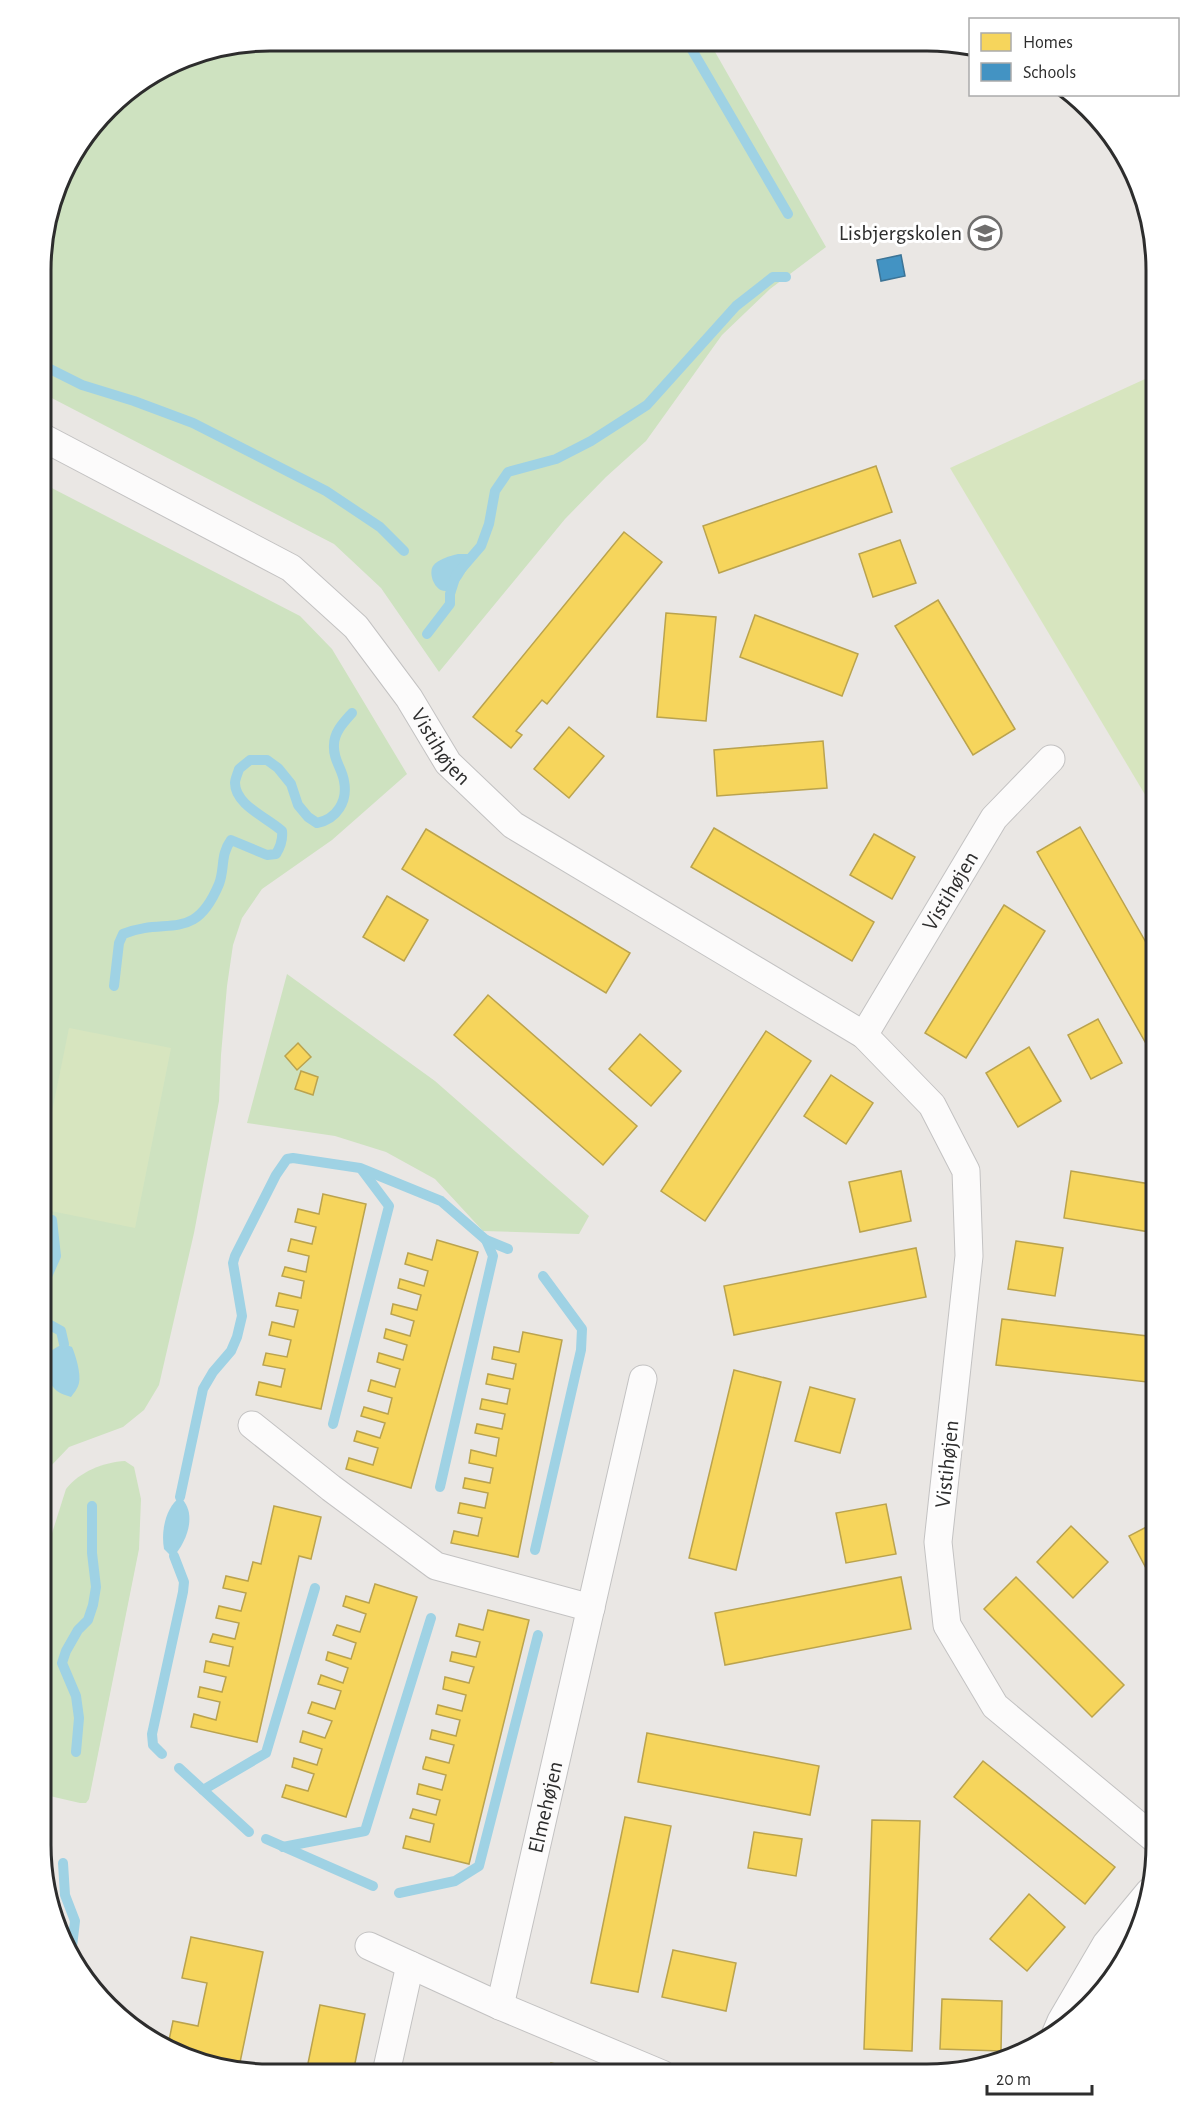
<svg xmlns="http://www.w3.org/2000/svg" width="1197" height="2115" font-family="'Alegreya Sans',sans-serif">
  <rect width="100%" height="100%" fill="#eae7e4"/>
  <g fill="#cee2c0">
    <polygon points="270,41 710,43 826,247 770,289 722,335 646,441 606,477 565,519 439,672 381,588 334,544 42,393 42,240 64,168 118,98 182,58"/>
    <polygon points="42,483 300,616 332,649 407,774 332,840 262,889 242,918 233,945 227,986 221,1055 219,1101 194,1233 159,1385 144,1410 123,1427 69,1447 49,1468 42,1471"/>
    <polygon points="287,974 435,1081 589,1216 579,1234 483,1231 435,1179 386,1152 335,1136 247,1123"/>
    <path d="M125,1461L134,1467L141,1499L139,1549L89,1799L86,1803H80L41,1794V1568L66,1489C79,1472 104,1462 125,1461Z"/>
  </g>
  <g fill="#d7e5bf">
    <polygon points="1156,374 1156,813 950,468"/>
    <polygon points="69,1028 171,1048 135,1228 41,1209 41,1166"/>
  </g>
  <g fill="#9fd2e4">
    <path d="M458,554H469L472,558C468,568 457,590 446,591C435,592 428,574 433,566C438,559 450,556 458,554Z"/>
    <path d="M64,1344L72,1347C76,1356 81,1374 79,1383C78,1388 74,1393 71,1397C66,1395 61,1394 57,1391C53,1388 51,1384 48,1379C40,1362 47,1350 64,1344Z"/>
    <path d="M180,1497C198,1513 187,1541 174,1556H171L164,1549C161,1532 165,1508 180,1497Z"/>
  </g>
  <g fill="#f6d55c" stroke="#baa34e" stroke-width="1.5">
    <polygon points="876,466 892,512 719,573 703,526"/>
    <polygon points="624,532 662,562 547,704 542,700 516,731 522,735 511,748 473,717"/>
    <polygon points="900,540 916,583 873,597 859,554"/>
    <polygon points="938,600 1015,729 973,755 895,626"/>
    <polygon points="666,613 716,617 706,721 657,717"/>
    <polygon points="755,615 858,654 842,696 740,657"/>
    <polygon points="569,727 604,756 569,798 534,769"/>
    <polygon points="823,741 827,788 717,796 714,750"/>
    <polygon points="1080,827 1156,960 1156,1042 1148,1047 1037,852"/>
    <polygon points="714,828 874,922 852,961 691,867"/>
    <polygon points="426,829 630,953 606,993 402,869"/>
    <polygon points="874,834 915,857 892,899 850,875"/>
    <polygon points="387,896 428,920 404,961 363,937"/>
    <polygon points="1004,905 1045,931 966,1058 925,1033"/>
    <polygon points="488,995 637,1126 603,1165 454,1035"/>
    <polygon points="1098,1019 1122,1063 1091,1079 1068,1035"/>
    <polygon points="766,1031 811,1061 705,1221 661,1191"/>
    <polygon points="640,1034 681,1071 651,1106 609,1069"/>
    <polygon points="298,1043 311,1057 297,1070 285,1056"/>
    <polygon points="1029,1047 1061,1101 1018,1127 986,1073"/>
    <polygon points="301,1071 318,1077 313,1095 295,1089"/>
    <polygon points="831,1075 873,1103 846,1144 804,1116"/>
    <polygon points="901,1171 911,1221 860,1232 849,1182"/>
    <polygon points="1071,1171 1156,1185 1156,1233 1064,1218"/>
    <polygon points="323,1194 366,1204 321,1409 256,1395 259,1382 281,1387 285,1369 263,1365 266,1353 287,1357 291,1340 269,1335 272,1322 294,1327 298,1310 276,1306 279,1293 301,1298 304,1281 282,1276 285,1267 306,1272 309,1256 288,1251 291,1239 312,1244 316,1227 295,1222 298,1209 319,1214"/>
    <polygon points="437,1240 478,1252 411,1488 346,1469 349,1458 373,1465 378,1448 354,1441 357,1431 380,1438 385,1423 361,1416 364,1407 388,1414 392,1398 368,1391 371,1380 395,1387 400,1369 377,1362 379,1353 403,1360 407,1345 384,1338 386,1329 410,1336 414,1321 391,1314 393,1304 417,1310 421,1295 398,1288 400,1279 424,1286 428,1271 405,1264 408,1253 432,1260"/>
    <polygon points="1016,1241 1063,1248 1055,1296 1008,1289"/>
    <polygon points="916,1248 926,1297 734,1335 724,1286"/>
    <polygon points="1002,1319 1156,1337 1156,1383 996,1365"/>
    <polygon points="523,1332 562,1340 518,1557 451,1543 454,1531 478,1536 482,1518 458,1513 460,1503 485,1508 488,1493 463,1488 465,1478 490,1483 493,1468 469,1463 471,1450 496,1456 499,1438 475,1433 477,1424 502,1429 505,1414 480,1409 482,1399 507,1404 510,1389 486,1384 488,1374 513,1379 516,1364 492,1359 494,1347 519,1352"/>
    <polygon points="734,1370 781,1382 736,1570 689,1558"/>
    <polygon points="810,1387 855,1399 840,1453 795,1441"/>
    <polygon points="886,1504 896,1554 846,1563 836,1513"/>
    <polygon points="274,1506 321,1517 311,1559 299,1556 257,1742 191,1727 194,1714 216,1720 220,1702 198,1697 200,1687 222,1692 226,1677 204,1672 206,1661 229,1666 233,1647 210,1642 213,1634 235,1639 239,1623 216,1618 219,1606 241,1611 246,1593 223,1588 226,1576 248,1581 253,1562 261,1564"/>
    <polygon points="1156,1522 1156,1587 1129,1536"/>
    <polygon points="1071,1526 1108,1562 1073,1598 1037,1562"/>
    <polygon points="901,1577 911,1629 725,1665 715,1613"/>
    <polygon points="1016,1577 1124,1685 1092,1717 984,1609"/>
    <polygon points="375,1584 417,1597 346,1817 282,1797 286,1785 308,1791 314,1774 292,1767 294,1758 317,1765 322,1749 300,1742 303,1731 325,1738 332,1721 308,1713 312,1702 335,1709 341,1691 318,1684 321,1675 343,1683 348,1668 326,1660 328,1652 351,1659 356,1643 333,1635 337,1625 360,1632 366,1614 343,1606 346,1596 369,1603"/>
    <polygon points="488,1610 529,1620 469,1864 403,1848 406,1836 430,1842 434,1824 410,1818 413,1809 436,1815 440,1800 417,1794 419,1784 442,1790 446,1775 423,1769 423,1767 426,1757 449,1763 454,1745 430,1739 432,1730 456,1736 460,1720 436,1714 438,1705 462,1711 466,1695 443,1689 445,1677 469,1683 474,1667 450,1661 452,1652 476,1657 480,1642 456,1636 459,1624 483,1630"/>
    <polygon points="647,1733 819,1766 810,1815 638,1782"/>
    <polygon points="983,1761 1115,1867 1085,1904 954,1797"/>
    <polygon points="625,1817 671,1826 638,1992 591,1983"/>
    <polygon points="872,1820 920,1821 912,2051 864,2049"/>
    <polygon points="754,1832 802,1839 796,1876 748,1868"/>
    <polygon points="1029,1894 1065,1927 1027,1971 990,1939"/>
    <polygon points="191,1937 263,1952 238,2072 167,2050 173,2021 198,2026 207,1983 182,1978"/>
    <polygon points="673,1950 736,1963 726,2011 662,1997"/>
    <polygon points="942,1999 1002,2001 1001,2051 940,2049"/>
    <polygon points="320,2005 365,2014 353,2073 306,2073"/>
    <polygon points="551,2063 565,2066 564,2073 549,2073"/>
  </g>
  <polygon fill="#4393c3" stroke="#3c7496" stroke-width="1.5" points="901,255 905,276 881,281 877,260"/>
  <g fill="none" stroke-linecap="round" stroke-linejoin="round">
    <g stroke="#9fd2e4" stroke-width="10">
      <polyline points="688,43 788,214"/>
      <polyline points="42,365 82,385 134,401 193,423 326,491 380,527 404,551"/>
      <polyline points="427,634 450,604 450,594 456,575 481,546 489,524 495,491 508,472 556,459 591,441 647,405 736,306 773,277 786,277"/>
      <path d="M114,986L119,943L123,934C168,916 194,944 219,884C225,869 220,855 231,840L267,855L276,854C281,846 283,840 282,831C268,818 235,805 235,783C235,779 238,773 239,769L250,760H267L278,768L291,784L298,805L308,817L317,823C337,819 348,801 344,781C342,768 333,760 334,745C334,732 344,722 352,713"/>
      <polyline points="41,1290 56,1256 52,1220"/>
      <polyline points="41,1320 61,1331 64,1344"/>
      <polyline points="333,1424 389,1206 362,1170"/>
      <polyline points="440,1487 493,1256 486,1240"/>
      <polyline points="180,1497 203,1389 213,1372 231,1351 237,1337 242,1316 233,1263 235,1256 276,1175 287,1159 293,1158 360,1168 441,1201 486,1240 508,1249"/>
      <polyline points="535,1550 581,1350 582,1329 543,1276"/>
      <polyline points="76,1752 79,1718 76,1696 62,1663 66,1651 78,1630 88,1620 93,1605 96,1587 92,1553 92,1506"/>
      <polyline points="162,1754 153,1745 152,1734 183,1592 184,1582 174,1556"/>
      <polyline points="179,1768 249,1832"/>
      <polyline points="203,1790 266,1753 315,1588"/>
      <polyline points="266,1839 373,1886"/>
      <polyline points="283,1847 365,1831 431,1618"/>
      <polyline points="63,1863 65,1895 75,1921 71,1955"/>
      <polyline points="399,1893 455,1881 479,1866 538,1635"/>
    </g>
    <g stroke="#c3c2c2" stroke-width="29">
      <g id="minor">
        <path id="s1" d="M42,437L291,568L356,627L409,698L448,763L513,825L864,1035L932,1105L966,1171L969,1256L938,1542L947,1625L995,1706L1156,1840"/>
        <path id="s2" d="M864,1035L994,818L1051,759"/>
        <polyline points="252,1425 331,1488 436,1566 591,1608"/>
        <polyline points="369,1946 500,2006 662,2074"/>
        <path id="s3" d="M500,2006L643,1379"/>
        <polyline points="1055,2035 1061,2021 1106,1944 1149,1892"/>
        <polyline points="386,2073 410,1965"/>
      </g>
    </g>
    <use href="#minor" stroke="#fcfbfb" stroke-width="27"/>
  </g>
  <defs>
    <g id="school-ring" transform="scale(1.725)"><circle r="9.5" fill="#fff" stroke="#6f6e6d" stroke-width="1.5"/><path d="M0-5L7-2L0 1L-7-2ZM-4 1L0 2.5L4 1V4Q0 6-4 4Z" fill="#6f6e6d"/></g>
  </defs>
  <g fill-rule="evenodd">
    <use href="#school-ring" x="985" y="233"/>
  </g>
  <g text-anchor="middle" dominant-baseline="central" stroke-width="6" stroke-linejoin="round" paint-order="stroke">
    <g font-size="22" fill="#2d2d2d" stroke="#fff" text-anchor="end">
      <text x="962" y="233">Lisbjergskolen</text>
    </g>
    <g font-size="22" fill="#2d2d2d" stroke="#fff">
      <text stroke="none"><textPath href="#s1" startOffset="516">Vistihøjen</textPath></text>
      <text stroke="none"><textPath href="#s2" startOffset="168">Vistihøjen</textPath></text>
      <text transform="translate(947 1464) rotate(-84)">Vistihøjen</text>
      <text stroke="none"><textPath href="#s3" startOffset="204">Elmehøjen</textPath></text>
    </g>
  </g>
  <path d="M0 0H1197V2115H0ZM270 51H927A219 219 0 0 1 1146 270V1845A219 219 0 0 1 927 2064H270A219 219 0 0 1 51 1845V270A219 219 0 0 1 270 51Z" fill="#fff" fill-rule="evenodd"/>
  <path fill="none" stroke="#2d2d2d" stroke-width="3" d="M270 51H927A219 219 0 0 1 1146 270V1845A219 219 0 0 1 927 2064H270A219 219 0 0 1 51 1845V270A219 219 0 0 1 270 51Z"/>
  <rect x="969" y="18" width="210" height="78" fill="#ffffff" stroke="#ababab" stroke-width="1.5"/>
  <rect x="981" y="33" width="30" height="18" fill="#f6d55c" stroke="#ababab" stroke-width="1.5"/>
  <text x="1023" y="48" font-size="18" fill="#2d2d2d">Homes</text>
  <rect x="981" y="63" width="30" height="18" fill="#4393c3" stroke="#ababab" stroke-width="1.5"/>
  <text x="1023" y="78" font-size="18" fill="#2d2d2d">Schools</text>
  <path d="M987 2085v9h105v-9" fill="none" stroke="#2d2d2d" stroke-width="3"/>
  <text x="996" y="2085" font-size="18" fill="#2d2d2d" stroke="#ffffff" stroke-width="4.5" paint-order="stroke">20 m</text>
</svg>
